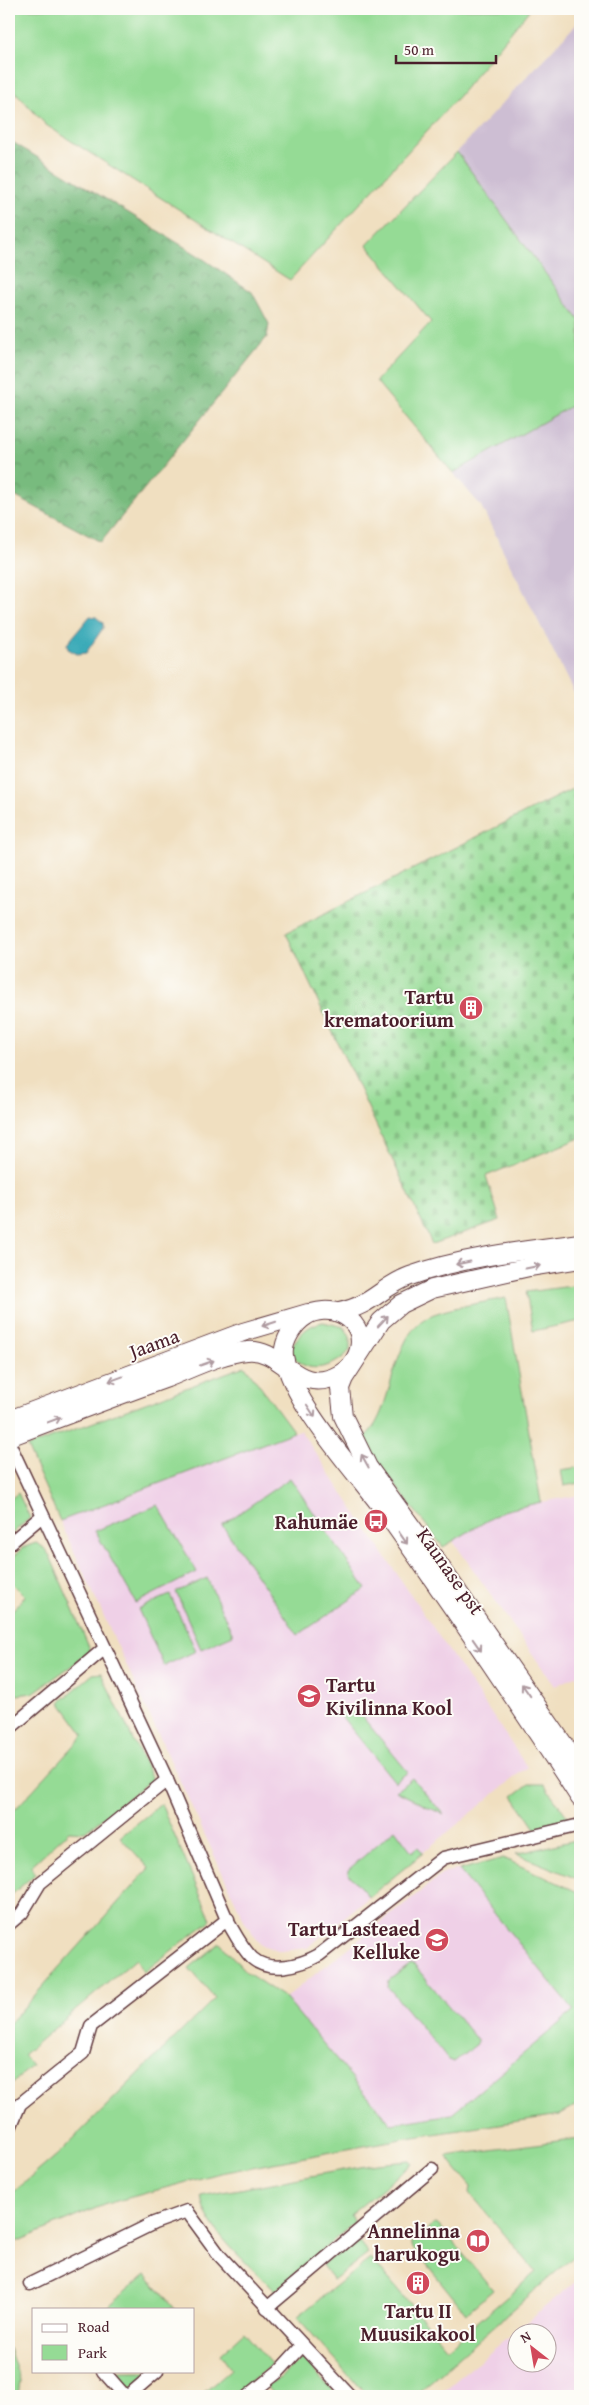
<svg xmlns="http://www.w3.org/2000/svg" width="589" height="2405" font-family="'Gentium Book Plus',serif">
  <defs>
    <pattern id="forest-crowns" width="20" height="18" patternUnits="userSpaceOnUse" patternTransform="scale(1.25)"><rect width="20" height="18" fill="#78bb7e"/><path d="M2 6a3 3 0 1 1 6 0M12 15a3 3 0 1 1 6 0" fill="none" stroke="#649767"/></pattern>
    <pattern id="cemetery-stones" width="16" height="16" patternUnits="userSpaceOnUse" patternTransform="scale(1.25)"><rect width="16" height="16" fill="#95db95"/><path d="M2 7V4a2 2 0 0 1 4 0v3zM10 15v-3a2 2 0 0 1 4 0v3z" fill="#82bc81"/></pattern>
  </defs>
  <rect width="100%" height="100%" fill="#fdfcf7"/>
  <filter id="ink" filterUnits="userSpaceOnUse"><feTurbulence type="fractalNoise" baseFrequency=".02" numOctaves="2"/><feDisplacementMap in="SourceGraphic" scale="10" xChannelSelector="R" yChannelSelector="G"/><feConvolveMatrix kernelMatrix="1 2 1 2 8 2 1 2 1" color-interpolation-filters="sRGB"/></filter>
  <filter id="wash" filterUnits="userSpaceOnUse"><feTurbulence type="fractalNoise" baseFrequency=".0096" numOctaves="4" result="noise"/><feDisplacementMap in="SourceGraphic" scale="20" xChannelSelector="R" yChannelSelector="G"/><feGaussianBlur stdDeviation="1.12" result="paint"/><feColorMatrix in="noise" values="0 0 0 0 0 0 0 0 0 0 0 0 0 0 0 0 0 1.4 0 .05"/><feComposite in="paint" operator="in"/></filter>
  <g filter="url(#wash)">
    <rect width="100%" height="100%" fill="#f0dfc0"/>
    <g fill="#efd0e7" fill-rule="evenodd">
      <polygon points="300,1430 527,1767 307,1948 281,1951 261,1945 245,1922 60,1521"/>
      <polygon points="580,1495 580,1674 555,1686 453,1541 503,1511 541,1502"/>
      <polygon points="459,1870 574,2011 452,2114 391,2124 285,1998 445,1872"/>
      <path d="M580,2278V2396H437L476,2364ZM546,2332V2362H516V2332Z"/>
    </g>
    <g fill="#cdbed3">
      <polygon points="580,20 580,321 457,152"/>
      <polygon points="580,401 580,705 481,506 453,473"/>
    </g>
    <g fill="#95db95" stroke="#707d60">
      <polygon points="9,9 530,9 458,97 290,280 46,125 9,85"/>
      <polygon points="457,152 580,321 580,401 453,473 376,381 431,322 367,245"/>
      <polygon points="580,1285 580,1321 533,1331 526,1292"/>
      <path d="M506,1298L541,1502L503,1511L443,1547L361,1441C366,1436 372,1430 376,1423C394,1392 395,1327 434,1314C456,1306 482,1303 506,1298Z"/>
      <path d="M323,1322L344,1327L350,1337V1350C335,1370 297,1378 291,1347C300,1334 307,1325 323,1322Z"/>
      <polygon points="245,1366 294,1432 60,1521 27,1447"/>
      <polygon points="580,1467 580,1483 564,1486 561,1470"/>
      <polygon points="290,1478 366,1589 298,1635 222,1525"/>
      <polygon points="18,1493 30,1518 9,1536 9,1500"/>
      <polygon points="158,1505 197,1572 136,1603 95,1531"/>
      <polygon points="36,1543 43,1547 50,1556 91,1652 33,1693 9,1696 9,1614 25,1596 9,1580 9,1562 22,1548"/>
      <polygon points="207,1578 233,1635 201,1649 176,1592"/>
      <polygon points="170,1595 196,1651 164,1666 138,1609"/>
      <polygon points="101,1673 152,1779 85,1832 69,1831 31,1866 35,1874 9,1897 9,1816 84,1735 60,1702 93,1674"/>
      <polygon points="344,1707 355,1708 408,1772 395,1782 337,1711"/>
      <polygon points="412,1778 444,1815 396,1791"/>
      <polygon points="529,1784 544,1784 569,1819 567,1822 536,1830 513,1796"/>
      <polygon points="161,1804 211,1920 144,1972 136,1959 23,2055 32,2066 9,2086 9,2024 149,1868 120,1837"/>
      <polygon points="395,1829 412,1852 418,1847 423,1853 369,1897 348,1873 348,1870"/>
      <polygon points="580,1839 580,1880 516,1854"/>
      <polygon points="503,1858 580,1893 580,2103 559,2115 401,2139 220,2173 106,2204 9,2245 9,2196 57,2155 215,1998 189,1968 220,1943 246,1972 285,1998 391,2124 452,2114 574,2011 459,1870"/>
      <polygon points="411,1964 415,1966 477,2040 477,2044 454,2062 448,2060 441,2051 388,1987 389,1980"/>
      <polygon points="580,2138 580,2251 414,2396 367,2396 297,2317 371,2258 447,2348 536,2272 470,2193 471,2186 446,2156"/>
      <path d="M410,2161L412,2164L350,2215L355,2222L275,2291C252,2267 204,2229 201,2196L377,2164Z"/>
      <polygon points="435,2224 439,2225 493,2290 466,2313 412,2246 412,2241"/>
      <polygon points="356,2238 368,2253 333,2280 322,2265"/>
      <polygon points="146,2274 175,2309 105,2309"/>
      <polygon points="244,2332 272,2365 233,2396 200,2396 231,2369 220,2354"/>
      <polygon points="9,2348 20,2381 18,2396 9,2396"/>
      <polygon points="302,2358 338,2396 274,2396 266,2386 280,2378"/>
      <polygon points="115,2371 153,2371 125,2396 110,2385"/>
    </g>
    <polygon fill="url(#forest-crowns)" stroke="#616d54" points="9,140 196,254 252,292 269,324 267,337 101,542 9,493"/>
    <polygon fill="url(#cemetery-stones)" stroke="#707d60" points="580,785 580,1138 486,1176 500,1220 432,1244 286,933"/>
    <polygon fill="#3aaab8" stroke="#426472" points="90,616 96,617 103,623 103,628 86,653 77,654 68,649 67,644"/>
  </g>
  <g filter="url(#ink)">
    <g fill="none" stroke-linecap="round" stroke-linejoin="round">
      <g stroke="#633c41" stroke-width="15">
        <g id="street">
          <path d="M9,1443L167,1780L228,1922C235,1934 242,1948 252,1958C270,1974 301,1965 319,1955L443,1858L580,1825"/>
          <polyline points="9,1544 42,1516"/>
          <polyline points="9,1729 105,1648"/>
          <polyline points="9,1924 22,1913 40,1883 167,1780"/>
          <polyline points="9,2130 20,2104 83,2053 91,2026 228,1919"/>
          <polyline points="30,2284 154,2223 187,2211 220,2256 350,2396"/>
          <polyline points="267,2308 432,2169"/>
          <polyline points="103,2371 125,2396"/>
          <polyline points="128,2396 157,2371"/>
          <polyline points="248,2396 279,2371 302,2346"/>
        </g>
      </g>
      <g stroke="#633c41" stroke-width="20">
        <g id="secondary">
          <polyline points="580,1259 529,1267 432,1289 401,1304 381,1321 344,1378 340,1388 343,1416 368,1467 435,1559 580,1768"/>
          <path d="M339,1312C372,1306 382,1286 410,1276C462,1257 526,1250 580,1243"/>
          <polyline points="9,1420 243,1332 308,1313"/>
          <path d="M9,1437C61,1417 114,1397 167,1378C190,1369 222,1353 247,1351C282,1347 297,1397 338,1375C363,1362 370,1328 341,1314C331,1309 315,1310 306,1316C294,1323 282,1342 284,1356C292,1403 355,1471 384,1510C451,1604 517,1701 580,1798"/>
        </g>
      </g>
      <use href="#street" stroke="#fff" stroke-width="12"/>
      <use href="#secondary" stroke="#fff" stroke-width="18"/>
    </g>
    <defs><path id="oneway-shaft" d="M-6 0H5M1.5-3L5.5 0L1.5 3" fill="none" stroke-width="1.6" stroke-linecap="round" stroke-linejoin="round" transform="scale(1.25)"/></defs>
    <g stroke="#ae9aa0">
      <use href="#oneway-shaft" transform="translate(463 1263) rotate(168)"/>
      <use href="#oneway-shaft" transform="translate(533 1267) rotate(-11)"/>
      <use href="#oneway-shaft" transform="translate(383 1321) rotate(-47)"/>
      <use href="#oneway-shaft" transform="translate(269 1324) rotate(162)"/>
      <use href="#oneway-shaft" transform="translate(207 1363) rotate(-19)"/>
      <use href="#oneway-shaft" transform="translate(116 1379) rotate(160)"/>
      <use href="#oneway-shaft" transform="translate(311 1411) rotate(57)"/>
      <use href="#oneway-shaft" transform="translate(54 1420) rotate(-21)"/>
      <use href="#oneway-shaft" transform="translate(365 1461) rotate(-119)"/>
      <use href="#oneway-shaft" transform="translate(403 1538) rotate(55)"/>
      <use href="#oneway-shaft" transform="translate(477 1645) rotate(55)"/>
      <use href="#oneway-shaft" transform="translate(526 1690) rotate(-125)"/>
    </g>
  </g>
  <defs>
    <g id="building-disc" transform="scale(1.25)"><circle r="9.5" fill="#d1495b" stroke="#fdfcf7"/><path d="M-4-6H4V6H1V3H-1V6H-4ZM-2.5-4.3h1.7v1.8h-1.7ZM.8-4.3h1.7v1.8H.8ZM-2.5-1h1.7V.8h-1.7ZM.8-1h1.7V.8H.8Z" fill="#fff"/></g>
    <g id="bus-disc" transform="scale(1.25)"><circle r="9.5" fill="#d1495b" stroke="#fdfcf7"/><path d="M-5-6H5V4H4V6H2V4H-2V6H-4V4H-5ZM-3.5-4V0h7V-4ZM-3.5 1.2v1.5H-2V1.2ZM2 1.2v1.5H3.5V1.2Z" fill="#fff"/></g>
    <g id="school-disc" transform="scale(1.25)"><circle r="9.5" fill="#d1495b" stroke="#fdfcf7"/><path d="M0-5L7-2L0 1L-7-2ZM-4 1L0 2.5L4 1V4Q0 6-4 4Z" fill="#fff"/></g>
    <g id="library-disc" transform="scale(1.25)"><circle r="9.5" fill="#d1495b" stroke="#fdfcf7"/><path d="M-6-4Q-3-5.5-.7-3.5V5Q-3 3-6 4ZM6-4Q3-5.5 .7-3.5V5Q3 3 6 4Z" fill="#fff"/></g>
  </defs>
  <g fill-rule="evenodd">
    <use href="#building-disc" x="471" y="1008"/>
    <use href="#bus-disc" x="376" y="1521"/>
    <use href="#school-disc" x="309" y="1696"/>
    <use href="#school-disc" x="437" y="1940"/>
    <use href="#library-disc" x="478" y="2241"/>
    <use href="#building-disc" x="418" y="2283"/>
  </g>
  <g text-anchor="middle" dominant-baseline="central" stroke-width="4" stroke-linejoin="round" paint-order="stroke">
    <g font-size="20" font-weight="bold" fill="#4a1f2b" stroke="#fdfcf7" text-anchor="end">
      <text x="454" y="996">Tartu<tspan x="454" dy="23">krematoorium</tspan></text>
      <text x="358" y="1521">Rahumäe</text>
      <text x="326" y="1684" text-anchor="start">Tartu<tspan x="326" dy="23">Kivilinna Kool</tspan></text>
      <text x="420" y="1928">Tartu Lasteaed<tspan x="420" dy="23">Kelluke</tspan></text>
      <text x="460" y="2230">Annelinna<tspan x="460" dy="23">harukogu</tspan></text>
      <text x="418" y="2310" text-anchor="middle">Tartu II<tspan x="418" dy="23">Muusikakool</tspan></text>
    </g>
    <g font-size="20" fill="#4a1f2b" stroke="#fdfcf7">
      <text transform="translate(154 1343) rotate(-20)">Jaama</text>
      <text transform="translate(451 1571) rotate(55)">Kaunase pst</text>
    </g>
  </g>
  <rect width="589" height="2405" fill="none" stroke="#fdfcf7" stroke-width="30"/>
  <rect x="32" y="2308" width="162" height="65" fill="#fdfcf7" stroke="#b5a4a5"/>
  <rect x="42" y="2324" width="25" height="8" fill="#ffffff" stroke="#b5a4a5"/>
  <text x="78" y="2332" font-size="15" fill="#4a1f2b">Road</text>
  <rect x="42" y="2345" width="25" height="15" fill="#95db95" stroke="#b5a4a5"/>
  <text x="78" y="2358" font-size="15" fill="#4a1f2b">Park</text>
  <g transform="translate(532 2348) rotate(329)"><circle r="24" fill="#fdfcf7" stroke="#b5a4a5"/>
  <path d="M0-4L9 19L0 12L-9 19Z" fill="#d1495b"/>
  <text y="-8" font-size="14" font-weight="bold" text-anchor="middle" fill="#4a1f2b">N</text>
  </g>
  <path d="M396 55v8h100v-8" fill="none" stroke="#4a1f2b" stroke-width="2.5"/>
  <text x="404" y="55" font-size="15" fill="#4a1f2b" stroke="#fdfcf7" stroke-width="4" paint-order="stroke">50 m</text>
</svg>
